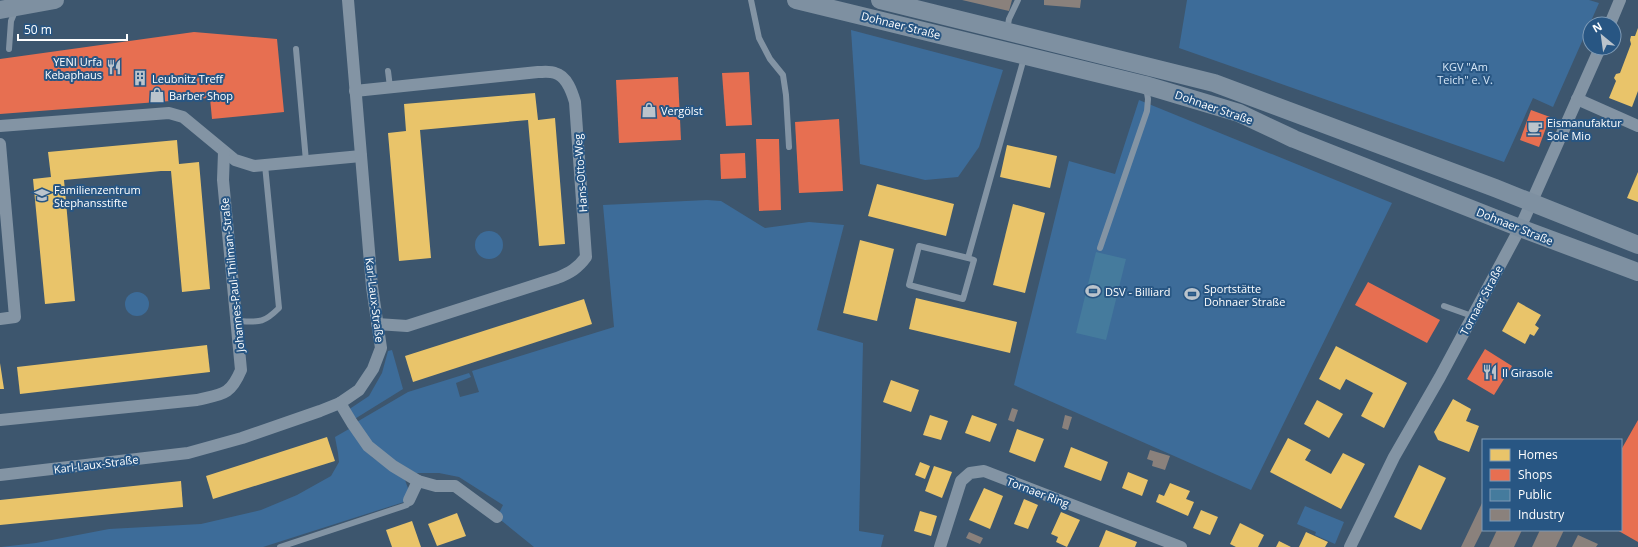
<svg xmlns="http://www.w3.org/2000/svg" width="1638" height="547" font-family="'Open Sans',sans-serif">
  <rect width="100%" height="100%" fill="#3d566e"/>
  <g fill="#3d6c99">
    <polygon points="1187,0 1589,0 1599,3 1553,107 1533,98 1504,162 1179,48"/>
    <polygon points="851,30 1003,70 979,147 958,177 925,180 860,164"/>
    <polygon points="1139,100 1392,203 1251,490 1014,385 1069,161 1115,174"/>
    <polygon points="707,200 721,201 765,228 809,222 844,225 817,330 863,343 859,531 884,535 881,547 534,547 497,517 503,505 459,477 439,473 416,473 374,448 355,423 408,392 469,373 471,377 456,383 460,397 479,392 472,371 614,327 603,205"/>
    <circle cx="489" cy="245" r="14"/>
    <circle cx="137" cy="304" r="12"/>
    <polygon points="392,350 403,389 353,420 348,410 369,396 382,373 388,351"/>
    <polygon points="349,429 372,457 405,480 409,491 407,501 263,547 1,547 36,543 109,529 201,524 261,510 297,495 331,476 339,462 338,453 335,437"/>
    <polygon points="1305,506 1344,522 1335,544 1315,535 1316,532 1297,524"/>
  </g>
  <g fill="#e9c46a">
    <polygon points="1638,28 1638,91 1632,107 1609,98 1616,81 1614,78 1616,74 1620,73 1631,44 1630,40 1631,36 1635,36"/>
    <polygon points="535,93 538,120 555,118 565,244 539,246 528,120 420,130 431,258 399,261 388,133 406,131 404,104"/>
    <polygon points="177,140 179,164 199,162 210,289 182,292 171,171 161,171 64,180 75,301 45,304 33,179 51,177 48,152"/>
    <polygon points="1007,145 1057,156 1050,188 1000,177"/>
    <polygon points="1638,172 1638,202 1627,198"/>
    <polygon points="877,184 954,204 946,236 868,216"/>
    <polygon points="1013,204 1045,213 1025,293 993,285"/>
    <polygon points="860,240 894,249 877,321 843,313"/>
    <polygon points="916,298 1017,322 1010,353 909,329"/>
    <polygon points="584,299 592,324 413,382 405,356"/>
    <polygon points="1518,302 1541,315 1535,325 1539,328 1534,336 1530,334 1525,344 1502,331"/>
    <polygon points="207,345 210,372 20,394 17,367"/>
    <polygon points="1336,346 1407,383 1384,428 1361,416 1373,393 1346,379 1340,390 1319,379"/>
    <polygon points="0,363 4,389 0,389"/>
    <polygon points="891,380 919,390 911,412 883,402"/>
    <polygon points="1453,399 1471,409 1466,421 1479,426 1469,452 1438,440 1434,432"/>
    <polygon points="1317,400 1343,414 1329,438 1304,424"/>
    <polygon points="930,415 948,421 941,440 923,435"/>
    <polygon points="972,415 997,424 990,442 965,433"/>
    <polygon points="1017,429 1044,439 1035,462 1009,452"/>
    <polygon points="327,437 335,461 213,499 206,476"/>
    <polygon points="1288,438 1311,450 1305,460 1331,474 1343,453 1365,464 1341,509 1270,472"/>
    <polygon points="1071,447 1108,462 1101,481 1064,467"/>
    <polygon points="920,462 930,466 925,479 915,475"/>
    <polygon points="1419,465 1446,478 1421,530 1394,517"/>
    <polygon points="934,466 952,472 942,498 925,491"/>
    <polygon points="1128,472 1148,480 1142,496 1122,488"/>
    <polygon points="181,481 183,507 0,525 0,500"/>
    <polygon points="1170,483 1190,491 1186,499 1194,502 1188,516 1156,502 1159,494 1164,496"/>
    <polygon points="984,488 1003,496 990,529 969,520"/>
    <polygon points="1024,499 1038,505 1028,529 1014,524"/>
    <polygon points="1201,510 1218,517 1210,535 1193,528"/>
    <polygon points="920,511 937,516 931,536 914,531"/>
    <polygon points="1061,512 1080,520 1067,547 1056,542 1058,537 1051,534"/>
    <polygon points="457,513 466,536 437,546 428,524"/>
    <polygon points="412,521 421,547 392,547 386,530"/>
    <polygon points="1240,523 1264,535 1258,547 1236,547 1230,544"/>
    <polygon points="1106,530 1137,542 1135,547 1099,547"/>
    <polygon points="1306,532 1328,542 1325,547 1299,547"/>
    <polygon points="1279,541 1291,547 1276,547"/>
  </g>
  <g fill="#e76f51">
    <polygon points="194,32 277,39 284,112 212,119 210,98 0,114 0,59"/>
    <polygon points="749,72 752,125 726,126 722,73"/>
    <polygon points="678,77 681,140 619,143 616,80"/>
    <polygon points="1531,110 1550,117 1539,147 1520,140"/>
    <polygon points="839,119 843,191 799,193 795,122"/>
    <polygon points="756,139 779,139 781,210 759,211"/>
    <polygon points="745,153 746,178 721,179 720,154"/>
    <polygon points="1368,282 1440,320 1427,343 1355,305"/>
    <polygon points="1485,349 1512,366 1494,395 1467,379"/>
    <polygon points="1638,420 1638,542 1617,530 1621,530 1621,450"/>
  </g>
  <polygon fill="#457b9d" points="1096,252 1126,259 1106,340 1076,333"/>
  <g fill="#8a817c">
    <polygon points="962,0 1012,0 1009,11"/>
    <polygon points="1044,0 1081,0 1080,8 1044,5"/>
    <polygon points="1012,408 1018,410 1014,422 1008,420"/>
    <polygon points="1065,415 1072,417 1068,430 1062,428"/>
    <polygon points="1150,450 1170,456 1165,470 1152,466 1153,461 1147,459"/>
    <polygon points="1483,501 1483,529 1474,547 1461,547"/>
    <polygon points="1497,530 1522,530 1514,547 1489,547"/>
    <polygon points="1540,530 1564,530 1556,547 1532,547"/>
    <polygon points="969,532 983,538 980,544 966,538"/>
    <polygon points="1578,535 1598,544 1596,547 1572,547"/>
  </g>
  <g fill="none" stroke-linecap="round" stroke-linejoin="round">
    <g stroke="#8394a4" stroke-width="6">
      <polyline points="751,0 759,38 770,59 783,75 786,95 789,147"/>
      <polyline points="1007,30 1009,19 1018,0"/>
      <polyline points="9,49 11,21 16,9"/>
      <polyline points="296,49 306,161"/>
      <polyline points="388,71 390,87"/>
      <polyline points="1100,248 1147,111 1148,99 1146,87"/>
      <polyline points="968,258 974,260 963,299 909,285 919,246 968,258 1024,58"/>
      <polyline points="1444,306 1472,316"/>
      <path d="M236,321C259,322 263,324 279,308L265,165"/>
      <polyline points="280,547 407,505 409,500"/>
    </g>
    <g stroke="#8394a4" stroke-width="12">
      <polyline points="1610,24 1620,0"/>
      <path d="M355,91L538,72C543,72 550,71 555,73C567,76 572,92 575,102L586,257C578,268 570,273 557,278L407,326L377,324"/>
      <polyline points="1577,99 1638,126"/>
      <polyline points="0,126 169,113 183,117 235,160 254,166 361,156"/>
      <polyline points="0,144 15,317 0,319"/>
      <polyline points="340,403 352,423 368,446 393,466 418,481 436,486 455,486 497,517"/>
      <path d="M0,420L197,400C222,394 230,396 241,370L223,180L224,152"/>
      <polyline points="0,475 188,453 242,438 320,411 340,403 359,390 373,369 381,348 372,287 348,0"/>
      <polyline points="409,500 418,481"/>
      <polyline points="940,547 961,481 970,473 984,471 1181,547"/>
      <polyline points="1350,547 1394,457 1440,377 1520,228 1600,48"/>
    </g>
    <g stroke="#7e90a1" stroke-width="18">
      <polyline points="796,0 1145,85 1239,113 1294,139 1520,228 1638,272"/>
      <polyline points="880,0 1214,83 1495,188 1638,245"/>
      <polyline points="0,10 55,0"/>
    </g>
  </g>
  <defs>
    <g id="restaurant-bare" transform="scale(1.2)"><path d="M-5-6h1v4h1v-4h1v4h1v-4h1v5L-1.5 .5V6h-2V.5L-5-1ZM5-6V6H3V1.5H1.5Q1.5-4 5-6Z" fill="#bbc4cc" stroke="#285683" stroke-width="2.5" paint-order="stroke"/></g>
    <g id="building-bare" transform="scale(1.2)"><path d="M-4-6H4V6H1V3H-1V6H-4ZM-2.5-4.3h1.7v1.8h-1.7ZM.8-4.3h1.7v1.8H.8ZM-2.5-1h1.7V.8h-1.7ZM.8-1h1.7V.8H.8Z" fill="#bbc4cc" stroke="#285683" stroke-width="2.5" paint-order="stroke"/></g>
    <g id="shop-bare" transform="scale(1.2)"><path d="M-5-2.5h2.3a2.7 3.5 0 0 1 5.4 0H5L5.5 6h-11ZM-1.5-2.5h3a1.5 2.3 0 0 0-3 0Z" fill="#bbc4cc" stroke="#285683" stroke-width="2.5" paint-order="stroke"/></g>
    <g id="cafe-bare" transform="scale(1.2)"><path d="M-5.5-4.5H6V0H3Q3 3.5 0 3.5H-2.5Q-5.5 3.5-5.5 0ZM3-3.2v2h1.7v-2ZM-6 4.5H4V6H-6Z" fill="#bbc4cc" stroke="#285683" stroke-width="2.5" paint-order="stroke"/></g>
    <g id="school-bare" transform="scale(1.2)"><path d="M0-5L7-2L0 1L-7-2ZM-4 1L0 2.5L4 1V4Q0 6-4 4Z" fill="#bbc4cc" stroke="#285683" stroke-width="2.5" paint-order="stroke"/></g>
    <g id="stadium-bare" transform="scale(1.2)"><path d="M0-5a6.5 5 0 1 0 0 10a6.5 5 0 1 0 0-10ZM-3.5-1.8h7v3.6h-7Z" fill="#bbc4cc" stroke="#285683" stroke-width="2.5" paint-order="stroke"/></g>
  </defs>
  <g fill-rule="evenodd">
    <use href="#restaurant-bare" x="114" y="67"/>
    <use href="#building-bare" x="140" y="78"/>
    <use href="#shop-bare" x="157" y="95"/>
    <use href="#shop-bare" x="649" y="110"/>
    <use href="#cafe-bare" x="1535" y="128"/>
    <use href="#school-bare" x="42" y="195"/>
    <use href="#stadium-bare" x="1093" y="291"/>
    <use href="#stadium-bare" x="1192" y="294"/>
    <use href="#restaurant-bare" x="1490" y="372"/>
  </g>
  <g text-anchor="middle" dominant-baseline="central" stroke-width="4" stroke-linejoin="round" paint-order="stroke">
    <g font-size="11" fill="#fff" stroke="#285683">
      <text transform="translate(901 25) rotate(14)">Dohnaer Straße</text>
      <text transform="translate(1214 107) rotate(19)">Dohnaer Straße</text>
      <text transform="translate(580 173) rotate(-94)">Hans-Otto-Weg</text>
      <text transform="translate(1515 226) rotate(22)">Dohnaer Straße</text>
      <text transform="translate(232 275) rotate(-96)">Johannes-Paul-Thilman-Straße</text>
      <text transform="translate(375 300) rotate(83)">Karl-Laux-Straße</text>
      <text transform="translate(1481 300) rotate(-62)">Tornaer Straße</text>
      <text transform="translate(96 464) rotate(-7)">Karl-Laux-Straße</text>
      <text transform="translate(1038 492) rotate(21)">Tornaer Ring</text>
    </g>
    <g font-size="11" fill="#fff" stroke="#285683" text-anchor="start">
      <text x="102" y="61" text-anchor="end">YENI Urfa<tspan x="102" dy="13">Kebaphaus</tspan></text>
      <text x="152" y="78">Leubnitz Treff</text>
      <text x="169" y="95">Barber Shop</text>
      <text x="661" y="110">Vergölst</text>
      <text x="1547" y="122">Eismanufaktur<tspan x="1547" dy="13">Sole Mio</tspan></text>
      <text x="54" y="189">Familienzentrum<tspan x="54" dy="13">Stephansstifte</tspan></text>
      <text x="1204" y="288">Sportstätte<tspan x="1204" dy="13">Dohnaer Straße</tspan></text>
      <text x="1105" y="291">DSV - Billiard</text>
      <text x="1502" y="372">Il Girasole</text>
    </g>
    <g font-size="11" fill="#d5e6f6" stroke="#285683">
      <text x="1465" y="66">KGV "Am<tspan x="1465" dy="13">Teich" e. V.</tspan></text>
    </g>
  </g>
  <rect x="1482" y="439" width="140" height="92" fill="#285683" stroke="#7e9ab5"/>
  <rect x="1490" y="449" width="20" height="12" fill="#e9c46a" stroke="#7e9ab5"/>
  <text x="1518" y="459" font-size="12" fill="#ffffff">Homes</text>
  <rect x="1490" y="469" width="20" height="12" fill="#e76f51" stroke="#7e9ab5"/>
  <text x="1518" y="479" font-size="12" fill="#ffffff">Shops</text>
  <rect x="1490" y="489" width="20" height="12" fill="#457b9d" stroke="#7e9ab5"/>
  <text x="1518" y="499" font-size="12" fill="#ffffff">Public</text>
  <rect x="1490" y="509" width="20" height="12" fill="#8a817c" stroke="#7e9ab5"/>
  <text x="1518" y="519" font-size="12" fill="#ffffff">Industry</text>
  <g transform="translate(1602 36) rotate(331)"><circle r="19" fill="#285683" stroke="#7e9ab5"/>
  <path d="M0-3L7 15L0 10L-7 15Z" fill="#bbc4cc"/>
  <text y="-6" font-size="11" font-weight="bold" text-anchor="middle" fill="#ffffff">N</text>
  </g>
  <path d="M18 34v6h109v-6" fill="none" stroke="#ffffff" stroke-width="2"/>
  <text x="24" y="34" font-size="12" fill="#ffffff" stroke="#285683" stroke-width="3" paint-order="stroke">50 m</text>
</svg>
